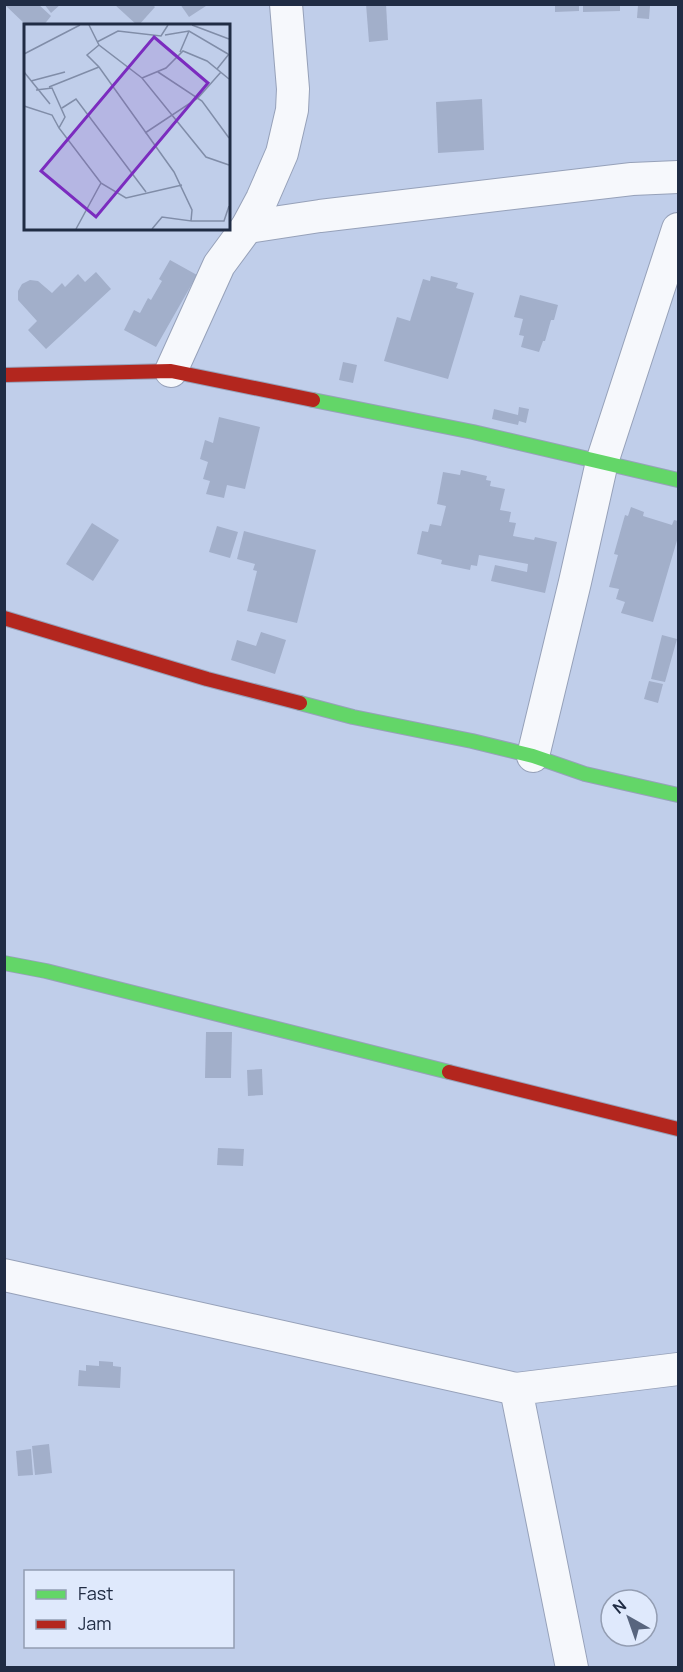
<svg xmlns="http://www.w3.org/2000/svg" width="683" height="1672" font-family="Manrope,sans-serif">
  <rect width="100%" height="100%" fill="#c0ceea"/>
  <g fill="#a2afca">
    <polygon points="4,4 38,4 51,16 43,26 27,26"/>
    <polygon points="44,4 61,4 51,13"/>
    <polygon points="114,4 152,4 155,7 138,26"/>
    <polygon points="180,4 209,4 189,17"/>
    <polygon points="366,4 386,4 388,40 369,42"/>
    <polygon points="555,4 579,4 579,11 555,12"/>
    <polygon points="583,4 620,4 620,11 583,12"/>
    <polygon points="638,5 650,6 649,19 637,18"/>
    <polygon points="482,99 484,150 438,153 436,102"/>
    <polygon points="170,260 197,275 156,347 124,330 134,310 140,313 148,298 151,300 162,281 159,279"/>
    <polygon points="96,272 111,289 46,349 28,330 37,321 18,300 18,291 22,284 30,280 38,281 52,293 62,283 65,287 78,274 85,282"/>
    <polygon points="431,276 458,283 456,288 474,293 448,379 384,361 397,317 410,321 423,279 430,281"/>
    <polygon points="520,295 558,305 554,320 551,320 545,341 543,341 539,352 521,347 524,336 519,335 523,319 514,317"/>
    <polygon points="343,362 357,365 353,383 339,380"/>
    <polygon points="519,407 529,409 526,423 519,421 518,425 492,419 494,409 518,415"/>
    <polygon points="219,417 260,427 245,489 227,485 224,498 206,494 210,481 203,479 208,462 200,459 205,440 213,443"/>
    <polygon points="461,470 487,476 486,480 491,481 490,486 505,489 500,510 511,512 509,522 516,523 513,536 534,540 535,537 557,542 545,593 491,581 495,565 527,572 528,564 479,555 477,566 471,565 470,570 441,564 442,560 417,554 422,531 428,532 430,524 441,526 446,506 437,504 443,472 460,475"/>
    <polygon points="631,507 644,512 643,516 672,525 674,520 678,521 678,537 653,622 621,613 625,602 616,599 619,589 609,587 618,555 614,554 625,515 628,516"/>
    <polygon points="92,523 119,540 93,581 66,564"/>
    <polygon points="217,526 238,532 230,558 209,552"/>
    <polygon points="244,531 316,550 297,623 247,611 257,571 253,570 255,564 237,559"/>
    <polygon points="261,632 286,640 275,674 231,660 237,640 256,646"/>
    <polygon points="662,635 677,639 665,682 651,679"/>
    <polygon points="649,681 663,684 658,703 644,699"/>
    <polygon points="206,1032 232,1032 231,1078 205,1078"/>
    <polygon points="262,1069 263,1095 248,1096 247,1070"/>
    <polygon points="218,1148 244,1149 243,1166 217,1165"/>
    <polygon points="99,1361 113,1362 113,1366 121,1367 120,1388 78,1386 79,1370 86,1371 86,1365 99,1366"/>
    <polygon points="49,1444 52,1473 35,1475 32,1446"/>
    <polygon points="31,1449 33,1475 18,1476 16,1451"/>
  </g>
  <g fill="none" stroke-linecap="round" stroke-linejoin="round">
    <g stroke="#96a1b9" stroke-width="34">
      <g id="street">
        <polyline points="247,227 320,216 632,179 678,177"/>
        <polyline points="171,371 219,265 247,227 262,199 282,153 292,110 293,89 286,4"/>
        <polyline points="533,756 575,582 602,462 678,229"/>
        <polyline points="4,1275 516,1389"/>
        <polyline points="572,1668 516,1389 678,1369"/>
      </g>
    </g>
    <g stroke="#96a1b9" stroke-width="16">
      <g id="fast">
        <polyline points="313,400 473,432 678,480"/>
        <polyline points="300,703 353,717 472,741 533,756 585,774 678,795"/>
        <polyline points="4,963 46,971 449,1072"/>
      </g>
    </g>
    <g stroke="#96a1b9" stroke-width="16">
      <g id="jam">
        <polyline points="4,375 171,371 313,400"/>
        <polyline points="4,618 207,679 300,703"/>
        <polyline points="449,1072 678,1129"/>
      </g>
    </g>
    <use href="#street" stroke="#f6f8fc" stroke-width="32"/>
    <use href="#fast" stroke="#63d668" stroke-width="14"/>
    <use href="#jam" stroke="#b3261e" stroke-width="14"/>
  </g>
  <g transform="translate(24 24)">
    <rect width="206" height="206" fill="#c0ceea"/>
    <path fill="none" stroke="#808da8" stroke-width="1.5" d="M65,1L75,21L118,54L182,133L205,141M168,1L205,15M141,11L165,7L204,30M73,18L94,7L137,12L144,1M75,21L63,31L75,43L150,148L168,186L167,197L138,193L128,205M156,28L165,7M0,30L56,1M193,45L205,30M0,48L26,80M134,48L178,77L205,114M118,54L142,44L159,27L183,37L205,55M7,57L41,48M25,63L75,43M12,66L28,64L41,93L35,104L77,159M0,82L28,91L35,104M38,84L52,75L122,168M121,109L174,74L197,48M167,197H200L205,182M52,205L77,159L102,174L158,161"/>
    <path fill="#7b2cbf" fill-opacity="0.15" stroke="#7b2cbf" stroke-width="3" d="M130,13L184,59L72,193L17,147Z"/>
    <rect width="206" height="206" fill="none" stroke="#202c44" stroke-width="3"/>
  </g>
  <rect width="683" height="1672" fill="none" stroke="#202c44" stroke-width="12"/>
  <rect x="24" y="1570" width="210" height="78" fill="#dfe9fc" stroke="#939db2" stroke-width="1.5"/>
  <rect x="36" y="1590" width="30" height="9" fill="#63d668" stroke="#939db2" stroke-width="1.5"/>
  <text x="78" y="1600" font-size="18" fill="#202c44">Fast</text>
  <rect x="36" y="1620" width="30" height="9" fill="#b3261e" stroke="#939db2" stroke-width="1.5"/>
  <text x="78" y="1630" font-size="18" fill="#202c44">Jam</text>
  <g transform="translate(629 1618) rotate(320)"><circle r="28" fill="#dfe9fc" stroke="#939db2" stroke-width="1.5"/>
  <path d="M0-4.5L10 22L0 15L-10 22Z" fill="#58657e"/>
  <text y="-9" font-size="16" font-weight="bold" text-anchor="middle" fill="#202c44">N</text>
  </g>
</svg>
